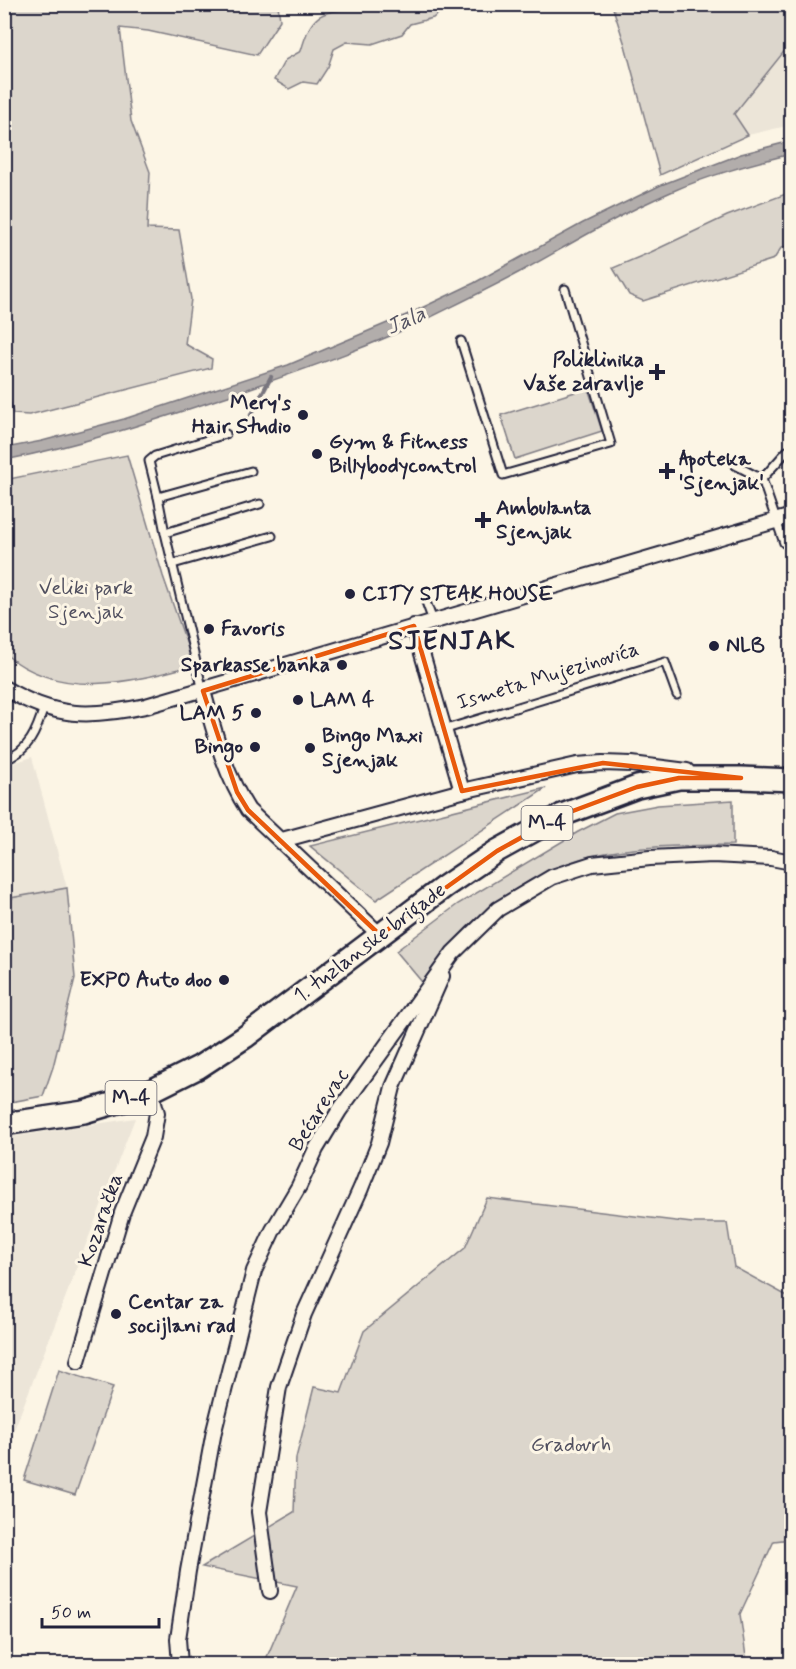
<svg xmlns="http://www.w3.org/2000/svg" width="796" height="1669" font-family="Mynerve,sans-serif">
  <rect width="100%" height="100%" fill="#fcf5e5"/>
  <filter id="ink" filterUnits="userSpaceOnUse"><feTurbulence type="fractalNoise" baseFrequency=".0167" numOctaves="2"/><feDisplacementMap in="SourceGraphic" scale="12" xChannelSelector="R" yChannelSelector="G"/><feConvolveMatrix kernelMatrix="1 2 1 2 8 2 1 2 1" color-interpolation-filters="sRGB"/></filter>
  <g filter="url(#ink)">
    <g fill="#ece5d8">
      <polygon points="791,47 791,125 748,135 734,114 786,49"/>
      <polygon points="32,757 67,888 5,899 5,766"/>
      <polygon points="135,1118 5,1453 5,1138"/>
    </g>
    <g fill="#dcd6cc" stroke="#7f7c84" stroke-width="1.5">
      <polygon points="4,5 278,5 280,20 257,55 148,31 120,28 131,121 150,172 147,229 179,230 191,299 185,344 212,359 211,368 29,415 13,414 4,375"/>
      <path d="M355,5H448L433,18L410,24L402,34L372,44L347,42L334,49L328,67L317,84L303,82L289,89L274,80L285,60L301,51C311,16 318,11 354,9Z"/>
      <polygon points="612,5 784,5 791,25 791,47 786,49 734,114 748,135 660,175 625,45"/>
      <polygon points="791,192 791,244 781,248 774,259 643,301 629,295 613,268 651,252 727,216"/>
      <polygon points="588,388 602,431 515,459 501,415"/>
      <path d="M127,455L163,576L194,665C130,683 61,700 5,654L4,480Z"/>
      <polygon points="546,788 376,900 310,846"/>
      <path d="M733,800V845C688,846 641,845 596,855C543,866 489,902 453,942C442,955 432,969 422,982L396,951L458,904L578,832L615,813L658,805Z"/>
      <polygon points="67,888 75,978 53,1067 43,1096 5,1103 5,899"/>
      <polygon points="487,1198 692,1223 727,1223 734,1267 791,1298 791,1539 774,1541 740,1614 747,1664 264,1664 297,1586 202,1567 294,1512 296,1458 314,1387 341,1393 364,1331 465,1248"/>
      <polygon points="59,1370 113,1387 75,1495 24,1480"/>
    </g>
    <path fill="#b2adab" stroke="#78757e" stroke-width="1.5" d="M791,141V154C751,164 709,175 671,192C618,215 569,245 518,273C488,289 457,304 425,320C363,350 296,372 231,395C156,420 82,445 5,460V448L42,441L124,419L288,365L411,313L474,283L583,223L661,185L741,154Z"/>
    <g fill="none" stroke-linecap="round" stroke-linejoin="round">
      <polyline stroke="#78757e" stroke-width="4.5" points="251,415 271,377"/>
      <g stroke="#22223b" stroke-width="11">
        <g id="lane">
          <polyline points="461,341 503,475 611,444 565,289"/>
          <polyline points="735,465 762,479 787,451"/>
          <polyline points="762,479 784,543"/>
          <polyline points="158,497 149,461 155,456 226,434"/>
          <polyline points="165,533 158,497 251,471"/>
          <polyline points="173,564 272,536"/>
          <polyline points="426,602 433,621"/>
          <polyline points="203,691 165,533 260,504"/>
          <polyline points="443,730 665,662 677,695"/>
          <path d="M4,760C29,752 37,730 44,707"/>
        </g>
      </g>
      <g stroke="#22223b" stroke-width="18">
        <g id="street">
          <polyline points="414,626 462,791"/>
          <path d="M4,688C55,718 89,718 146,706L792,516"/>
          <path d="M203,691C214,731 225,775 248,810L380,935"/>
          <polyline points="282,840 462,791 577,765 603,763 632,764 687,771"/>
          <polyline points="78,1361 122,1213 153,1137 157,1113 151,1092"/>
          <polyline points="270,1591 259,1512 279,1387 304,1314 361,1188 379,1143 393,1087 442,976"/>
          <polyline points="180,1664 178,1639 188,1571 214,1431 254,1271 273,1230 299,1186 316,1149 339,1111 453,953 498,909 552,877 592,864 650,858 713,855 771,858 792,862"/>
        </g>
      </g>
      <g stroke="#22223b" stroke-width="26">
        <polyline id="primary" points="4,1124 84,1112 145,1094 199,1067 245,1037 444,887 497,851 562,815 637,787 679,778 741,778 792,780"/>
      </g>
      <use href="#lane" stroke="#fcf5e5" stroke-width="7"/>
      <use href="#street" stroke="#fcf5e5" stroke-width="14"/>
      <use href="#primary" stroke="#fcf5e5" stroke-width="21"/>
    </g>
  </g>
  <path fill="none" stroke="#e8590c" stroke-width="4.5" stroke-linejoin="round" d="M414,626L462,791L603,763L741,778H679L637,787L562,815L497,851L380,935L248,810L237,792L203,691Z"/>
  <g fill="#22223b" stroke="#fcf5e5" stroke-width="2">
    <path d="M654 363h6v6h6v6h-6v6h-6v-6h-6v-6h6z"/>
    <circle cx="303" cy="415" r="6"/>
    <circle cx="317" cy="454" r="6"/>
    <path d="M664 462h6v6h6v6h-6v6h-6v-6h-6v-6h6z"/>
    <path d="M480 511h6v6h6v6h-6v6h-6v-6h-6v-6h6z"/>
    <circle cx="350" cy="594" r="6"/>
    <circle cx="209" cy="629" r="6"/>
    <circle cx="714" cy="646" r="6"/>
    <circle cx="342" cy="665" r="6"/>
    <circle cx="298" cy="700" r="6"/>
    <circle cx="256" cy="713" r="6"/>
    <circle cx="255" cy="747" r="6"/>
    <circle cx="310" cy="748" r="6"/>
    <circle cx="224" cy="980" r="6"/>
    <circle cx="116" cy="1314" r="6"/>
  </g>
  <g text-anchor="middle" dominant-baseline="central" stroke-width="6" stroke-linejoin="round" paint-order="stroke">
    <g fill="#fcf5e5" stroke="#63616e" stroke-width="1.5">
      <rect x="521.5" y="806" width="51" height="34" rx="4.5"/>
      <rect x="105.5" y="1081" width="51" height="34" rx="4.5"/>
    </g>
    <g font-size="20" font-weight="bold" fill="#22223b">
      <text x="547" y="823">M-4</text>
      <text x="131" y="1098">M-4</text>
    </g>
    <g font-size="21" font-weight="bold" fill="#22223b" stroke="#fcf5e5" text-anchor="start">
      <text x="644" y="360" text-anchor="end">Poliklinika<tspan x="644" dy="24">Vaše zdravlje</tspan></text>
      <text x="291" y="403" text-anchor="end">Mery's<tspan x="291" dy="24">Hair Studio</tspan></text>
      <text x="329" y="442">Gym &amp; Fitness<tspan x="329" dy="24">Billybodycontrol</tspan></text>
      <text x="679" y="459">Apoteka<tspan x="679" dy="24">'Sjenjak'</tspan></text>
      <text x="496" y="508">Ambulanta<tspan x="496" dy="24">Sjenjak</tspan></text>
      <text x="362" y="594">CITY STEAK HOUSE</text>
      <text x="221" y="629">Favoris</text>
      <text x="726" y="646">NLB</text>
      <text x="330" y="665" text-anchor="end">Sparkasse banka</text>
      <text x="310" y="700">LAM 4</text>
      <text x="244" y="713" text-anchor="end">LAM 5</text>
      <text x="322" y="736">Bingo Maxi<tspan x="322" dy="24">Sjenjak</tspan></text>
      <text x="243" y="747" text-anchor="end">Bingo</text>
      <text x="212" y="980" text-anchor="end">EXPO Auto doo</text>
      <text x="128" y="1302">Centar za<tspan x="128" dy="24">socijlani rad</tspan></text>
    </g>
    <g font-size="21" fill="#504f5f" stroke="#fcf5e5">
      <text x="86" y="588">Veliki park<tspan x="86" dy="24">Sjenjak</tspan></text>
      <text x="571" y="1445">Gradovrh</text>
    </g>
    <g font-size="21" fill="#22223b" stroke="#fcf5e5">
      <text transform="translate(548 676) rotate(-17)">Ismeta Mujezinovića</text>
      <text transform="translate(370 943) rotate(-37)">1. tuzlanske brigade</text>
      <text transform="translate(319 1110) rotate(-58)">Bećarevac</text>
      <text transform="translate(101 1220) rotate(-71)">Kozaračka</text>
    </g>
    <g font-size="22" font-style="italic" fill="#545362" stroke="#fcf5e5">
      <text transform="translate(406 321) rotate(-24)">Jala</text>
    </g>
    <g font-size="27" font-weight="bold" letter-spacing="1.5" fill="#22223b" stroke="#fcf5e5">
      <text x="452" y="641">SJENJAK</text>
    </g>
  </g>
  <rect width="796" height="1669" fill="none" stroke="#fcf5e5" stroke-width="24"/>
  <rect x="12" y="12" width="772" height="1645" fill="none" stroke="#22223b" stroke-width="2" filter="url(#ink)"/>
  <path d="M42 1618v9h117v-9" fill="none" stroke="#22223b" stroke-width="3"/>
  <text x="51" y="1618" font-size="18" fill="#22223b" stroke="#fcf5e5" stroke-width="4.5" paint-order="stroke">50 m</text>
</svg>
